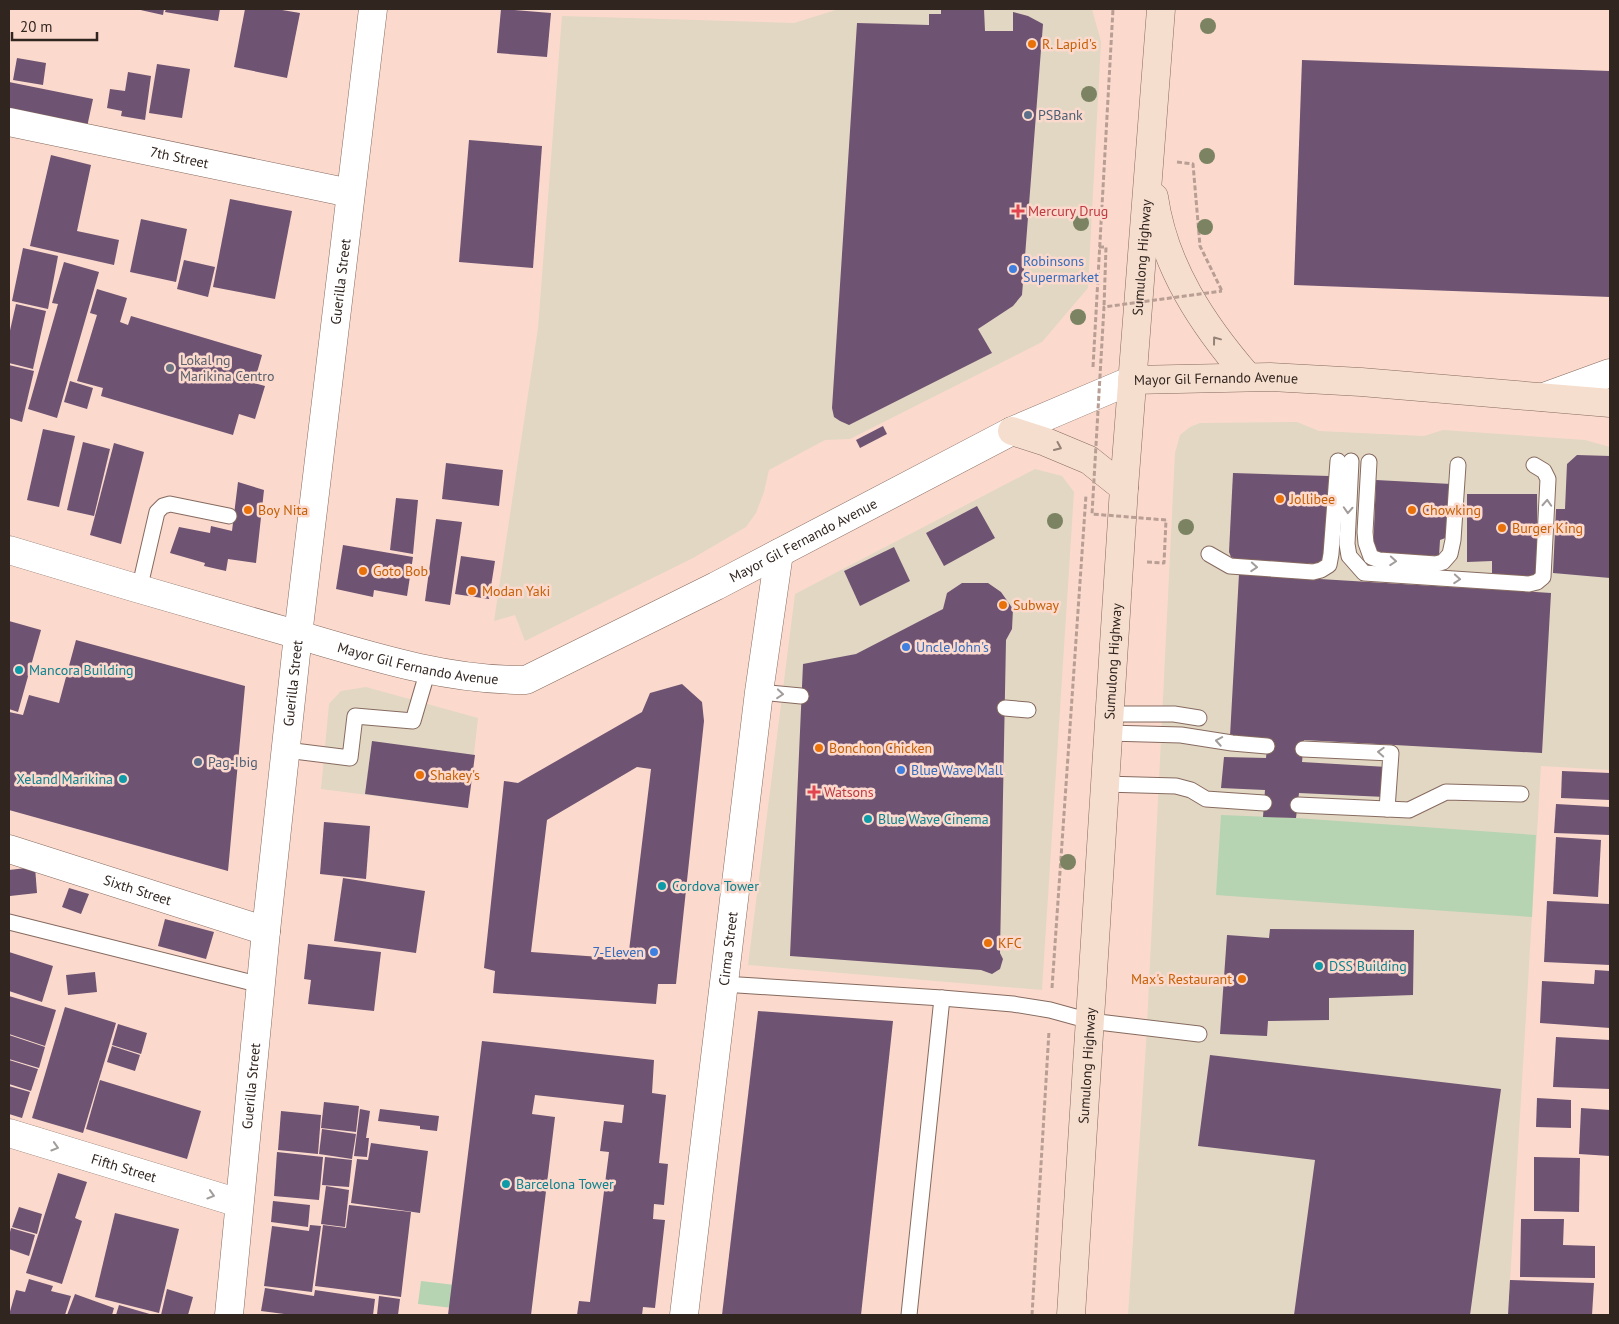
<svg xmlns="http://www.w3.org/2000/svg" width="1619" height="1324" font-family="'PT Sans',sans-serif">
  <rect width="100%" height="100%" fill="#fbdacd"/>
  <g fill="#e2d7c3">
    <polygon points="839,9 1092,9 1101,42 1088,288 1042,342 850,439 825,440 769,470 764,492 756,513 746,527 693,558 525,641 515,615 494,621 538,328 562,16 794,23"/>
    <polygon points="1297,422 1319,431 1424,436 1443,430 1585,440 1610,447 1610,770 1541,766 1508,1315 1128,1315 1146,1044 1175,453 1180,435 1190,427 1200,423"/>
    <polygon points="1035,469 1062,476 1074,492 1042,990 748,965 795,594"/>
    <polygon points="366,687 478,718 468,808 321,789 329,704 341,691"/>
  </g>
  <g fill="#b6d4b1">
    <polygon points="1221,815 1296,818 1536,835 1532,917 1216,895"/>
    <polygon points="421,1281 472,1287 470,1310 418,1304"/>
  </g>
  <g fill="#6e5372" fill-rule="evenodd">
    <polygon points="136,9 164,9 163,15"/>
    <polygon points="166,9 220,9 218,21 165,12"/>
    <polygon points="245,9 276,9 300,13 287,78 234,67"/>
    <polygon points="501,9 551,13 547,57 497,53"/>
    <polygon points="984,9 985,31 1013,31 1013,12 1028,16 1043,24 1022,295 1013,306 978,329 992,353 849,425 840,421 834,417 832,408 857,23 929,25 929,14 941,14 941,10"/>
    <polygon points="17,58 46,63 43,85 13,80"/>
    <polygon points="1302,60 1610,71 1610,297 1294,285"/>
    <polygon points="157,64 190,69 182,118 149,113"/>
    <polygon points="128,72 151,76 145,120 121,116 122,111 107,108 110,89 125,91"/>
    <polygon points="9,82 93,99 87,127 9,111"/>
    <polygon points="469,140 542,146 533,268 459,262"/>
    <polygon points="51,155 91,165 77,231 119,240 114,265 30,246"/>
    <polygon points="230,199 292,211 275,299 213,287"/>
    <polygon points="141,219 187,229 176,282 130,272"/>
    <polygon points="23,248 58,256 48,309 12,301"/>
    <polygon points="184,260 215,267 208,297 177,289"/>
    <polygon points="64,262 99,272 57,418 28,409 58,304 52,303"/>
    <polygon points="97,289 127,298 120,322 128,325 131,316 262,355 254,383 265,386 255,419 239,414 233,435 101,396 103,388 77,381 97,315 90,313"/>
    <polygon points="16,304 46,311 33,369 9,363 9,335"/>
    <polygon points="9,365 34,371 22,422 9,418"/>
    <polygon points="70,381 93,388 87,409 64,402"/>
    <polygon points="883,426 887,434 860,448 856,440"/>
    <polygon points="43,429 75,436 59,507 27,500"/>
    <polygon points="83,442 110,449 94,516 67,510"/>
    <polygon points="114,443 144,452 121,544 90,535"/>
    <polygon points="1577,455 1610,456 1610,578 1553,573 1556,509 1565,509 1567,464"/>
    <polygon points="446,463 503,470 499,506 442,499"/>
    <polygon points="1233,473 1329,476 1324,564 1241,561 1231,557 1229,552"/>
    <polygon points="1376,480 1451,484 1448,537 1440,540 1439,556 1373,553"/>
    <polygon points="238,482 264,490 256,563 228,559 226,571 204,566 205,563 170,553 179,527 210,533 211,526 232,531"/>
    <polygon points="1467,494 1537,494 1538,576 1492,576 1492,561 1467,562"/>
    <polygon points="396,498 418,500 413,554 390,550"/>
    <polygon points="977,506 995,538 944,566 926,533"/>
    <polygon points="436,519 462,522 450,605 425,601"/>
    <polygon points="343,545 413,557 407,596 374,590 373,597 336,589"/>
    <polygon points="894,547 910,581 860,606 844,571"/>
    <polygon points="461,556 495,561 489,599 455,594"/>
    <polygon points="1239,574 1551,593 1542,753 1304,740 1302,762 1387,767 1385,797 1299,793 1296,818 1263,817 1265,790 1221,788 1224,757 1266,758 1268,738 1230,736"/>
    <polygon points="962,583 988,583 1001,592 1013,609 1012,629 1006,640 1000,953 1003,959 1000,969 992,974 981,970 790,956 803,664 856,654 943,609 947,593"/>
    <polygon points="9,621 41,630 18,712 9,709"/>
    <polygon points="76,640 245,686 228,871 9,810 9,712 23,715 29,695 59,703"/>
    <path d="M682,684L702,702L704,721L676,984H658L656,1004L493,993L495,971L484,968L504,781L518,783L642,712L650,693ZM637,767L651,769L628,959L531,952L547,820Z"/>
    <polygon points="372,741 475,755 468,808 365,794"/>
    <polygon points="1562,771 1610,773 1610,800 1561,798"/>
    <polygon points="1556,804 1610,807 1610,835 1554,833"/>
    <polygon points="324,822 370,826 366,879 320,874"/>
    <polygon points="1556,837 1601,840 1598,897 1553,894"/>
    <polygon points="35,867 37,893 10,896 9,870"/>
    <polygon points="343,878 425,891 416,953 334,941"/>
    <polygon points="69,888 89,894 81,914 62,907"/>
    <polygon points="1547,901 1610,904 1610,965 1544,962"/>
    <polygon points="165,919 214,932 206,959 158,946"/>
    <polygon points="1270,929 1414,930 1413,995 1329,998 1329,1020 1268,1021 1267,1036 1220,1034 1227,935 1269,938"/>
    <polygon points="308,944 381,952 374,1011 308,1004 311,980 304,979"/>
    <polygon points="9,952 53,966 42,1002 9,991"/>
    <polygon points="1595,970 1610,971 1610,1028 1540,1023 1542,981 1594,984"/>
    <polygon points="95,972 97,992 68,995 66,975"/>
    <polygon points="9,996 56,1010 45,1046 9,1034"/>
    <polygon points="65,1007 116,1023 83,1133 32,1118"/>
    <polygon points="758,1011 893,1021 861,1315 722,1315"/>
    <polygon points="118,1024 147,1033 141,1054 112,1045"/>
    <polygon points="9,1035 45,1047 39,1068 9,1059"/>
    <polygon points="1556,1037 1610,1040 1610,1089 1553,1087"/>
    <polygon points="482,1041 654,1060 652,1093 666,1095 659,1163 668,1164 664,1205 654,1204 653,1219 665,1220 655,1308 643,1307 642,1315 577,1315 579,1301 590,1302 609,1152 600,1151 604,1121 622,1123 624,1105 535,1095 532,1114 555,1117 531,1315 448,1315"/>
    <polygon points="112,1046 140,1055 135,1071 107,1062"/>
    <polygon points="1210,1055 1501,1089 1470,1315 1294,1315 1315,1160 1198,1146"/>
    <polygon points="9,1060 38,1069 31,1091 9,1084"/>
    <polygon points="100,1080 201,1111 187,1159 86,1129"/>
    <polygon points="9,1086 30,1092 22,1118 9,1114"/>
    <polygon points="1537,1098 1571,1100 1571,1128 1536,1127"/>
    <polygon points="324,1102 359,1106 356,1132 321,1128"/>
    <polygon points="1581,1108 1610,1110 1610,1156 1579,1154"/>
    <polygon points="360,1109 370,1111 366,1138 369,1138 367,1157 354,1156"/>
    <polygon points="380,1109 439,1116 437,1131 420,1129 420,1126 378,1121"/>
    <polygon points="281,1111 321,1115 318,1154 278,1150"/>
    <polygon points="322,1129 356,1134 352,1159 319,1154"/>
    <polygon points="371,1143 428,1151 420,1213 351,1203 357,1159 368,1160"/>
    <polygon points="277,1152 323,1157 319,1200 274,1196"/>
    <polygon points="325,1157 352,1160 349,1187 322,1185"/>
    <polygon points="1534,1157 1580,1158 1579,1212 1534,1211"/>
    <polygon points="58,1173 87,1182 75,1218 82,1221 62,1284 26,1273"/>
    <polygon points="326,1186 349,1190 345,1227 321,1224"/>
    <polygon points="273,1201 310,1205 308,1227 271,1222"/>
    <polygon points="349,1205 411,1212 401,1297 315,1286 323,1225 346,1228"/>
    <polygon points="19,1207 42,1214 37,1234 12,1227"/>
    <polygon points="115,1213 179,1229 159,1313 95,1297"/>
    <polygon points="1521,1219 1564,1219 1563,1245 1595,1246 1595,1278 1520,1277"/>
    <polygon points="310,1225 321,1226 312,1292 264,1286 272,1226 309,1231"/>
    <polygon points="11,1228 35,1235 29,1256 9,1249 9,1236"/>
    <polygon points="29,1279 53,1286 51,1291 71,1296 65,1315 9,1315 16,1290 25,1292"/>
    <polygon points="1510,1280 1594,1283 1592,1315 1508,1315"/>
    <polygon points="265,1288 314,1296 315,1290 375,1299 373,1315 292,1315 261,1311"/>
    <polygon points="167,1289 193,1297 188,1315 161,1315"/>
    <polygon points="75,1294 114,1308 112,1315 67,1315"/>
    <polygon points="379,1296 400,1299 398,1315 377,1315"/>
    <polygon points="119,1305 153,1315 116,1315"/>
  </g>
  <g fill="none" stroke-linecap="round" stroke-linejoin="round">
    <g stroke="#866a5f" stroke-width="17">
      <g id="service">
        <polyline points="1351,461 1347,544 1349,556 1364,573 1529,584 1537,582 1543,577 1548,479 1544,471 1534,465"/>
        <polyline points="1369,462 1365,532 1366,543 1371,557 1379,560 1436,564 1443,562 1450,554 1453,540 1458,465"/>
        <polyline points="1209,554 1230,566 1313,572 1321,570 1329,565 1331,554 1338,461"/>
        <polyline points="139,590 157,512 163,506 170,504 229,516"/>
        <polyline points="759,692 801,696"/>
        <polyline points="1005,708 1028,710"/>
        <polyline points="1109,714 1174,714 1199,718"/>
        <polyline points="1108,733 1181,735 1232,743 1267,746"/>
        <polyline points="1303,749 1391,753 1387,809"/>
        <polyline points="286,750 350,758 355,716 413,721 428,670"/>
        <polyline points="1104,784 1176,786 1191,790 1206,799 1264,803"/>
        <polyline points="1298,805 1409,810 1446,792 1521,794"/>
        <polyline points="9,922 261,985"/>
        <polyline points="723,984 942,998 1013,1004 1050,1010 1090,1021 1199,1034"/>
        <polyline points="909,1315 942,998"/>
      </g>
    </g>
    <g stroke="#866a5f" stroke-width="29">
      <g id="minor">
        <path id="s1" d="M9,122L350,193"/>
        <path id="s2" d="M298,635L373,9"/>
        <path id="s3" d="M9,849L266,931"/>
        <path id="s4" d="M9,1133L239,1203"/>
        <path id="s5" d="M684,1315L759,692L779,553"/>
      </g>
    </g>
    <g stroke="#866a5f" stroke-width="29">
      <g id="tertiary">
        <polyline points="1544,397 1610,373"/>
        <path id="s6" d="M9,550C101,578 193,605 285,631C364,654 444,681 526,680L716,586L1012,431L1132,380"/>
        <path id="s7" d="M229,1315L266,931L298,635"/>
      </g>
    </g>
    <g stroke="#866a5f" stroke-width="29">
      <g id="secondary">
        <path d="M1154,197C1164,267 1203,325 1248,377"/>
        <path id="s8" d="M1132,380L1270,377L1361,382L1610,403"/>
        <polyline points="1012,431 1046,442 1089,460 1124,488"/>
        <path id="s9" d="M1071,1315L1124,488L1161,9"/>
      </g>
    </g>
    <g stroke="#b99e94" stroke-width="3" stroke-dasharray="5 2.5" stroke-linecap="butt">
      <polyline points="1177,162 1193,164 1200,246 1222,291"/>
      <polyline points="1099,247 1106,247 1104,307"/>
      <polyline points="1093,367 1113,9"/>
      <polyline points="1147,562 1164,563 1166,520"/>
      <polyline points="1052,988 1086,495"/>
      <polyline points="1032,1315 1049,1031"/>
    </g>
    <use href="#service" stroke="#fff" stroke-width="15"/>
    <use href="#minor" stroke="#fff" stroke-width="28"/>
    <use href="#tertiary" stroke="#fff" stroke-width="28"/>
    <use href="#secondary" stroke="#f6dece" stroke-width="28"/>
    <polyline stroke="#b99e94" stroke-width="3" stroke-dasharray="5 2.5" stroke-linecap="butt" points="1166,520 1092,514 1104,307 1222,291"/>
  </g>
  <g fill="#7b8362">
    <circle cx="1208" cy="26" r="8"/>
    <circle cx="1089" cy="94" r="8"/>
    <circle cx="1207" cy="156" r="8"/>
    <circle cx="1081" cy="223" r="8"/>
    <circle cx="1205" cy="227" r="8"/>
    <circle cx="1078" cy="317" r="8"/>
    <circle cx="1055" cy="521" r="8"/>
    <circle cx="1186" cy="527" r="8"/>
    <circle cx="1068" cy="862" r="8"/>
  </g>
  <defs><path id="oneway-chevron" d="M-2-3.5L2.5 0L-2 3.5" fill="none" stroke-width="1.6" stroke-linecap="round" stroke-linejoin="round" transform="scale(1.25)"/></defs>
  <g stroke="#948277">
    <use href="#oneway-chevron" transform="translate(1216 340) rotate(-127)"/>
    <use href="#oneway-chevron" transform="translate(1058 447) rotate(24)"/>
  </g>
  <g stroke="#a29d9b">
    <use href="#oneway-chevron" transform="translate(1547 503) rotate(-87)"/>
    <use href="#oneway-chevron" transform="translate(1348 510) rotate(93)"/>
    <use href="#oneway-chevron" transform="translate(1393 561) rotate(4)"/>
    <use href="#oneway-chevron" transform="translate(1254 567) rotate(4)"/>
    <use href="#oneway-chevron" transform="translate(1457 579) rotate(4)"/>
    <use href="#oneway-chevron" transform="translate(780 694) rotate(5)"/>
    <use href="#oneway-chevron" transform="translate(1219 741) rotate(-170)"/>
    <use href="#oneway-chevron" transform="translate(1381 752) rotate(-177)"/>
    <use href="#oneway-chevron" transform="translate(55 1147) rotate(17)"/>
    <use href="#oneway-chevron" transform="translate(211 1195) rotate(17)"/>
  </g>
  <g fill="#e8710a" stroke="#fbdacd" stroke-width="2">
    <circle cx="1032" cy="44" r="5"/>
    <circle cx="1280" cy="499" r="5"/>
    <circle cx="248" cy="510" r="5"/>
    <circle cx="1412" cy="510" r="5"/>
    <circle cx="1502" cy="528" r="5"/>
    <circle cx="363" cy="571" r="5"/>
    <circle cx="472" cy="591" r="5"/>
    <circle cx="1003" cy="605" r="5"/>
    <circle cx="819" cy="748" r="5"/>
    <circle cx="420" cy="775" r="5"/>
    <circle cx="988" cy="943" r="5"/>
    <circle cx="1242" cy="979" r="5"/>
  </g>
  <g fill="#5c6f8a" stroke="#fbdacd" stroke-width="2">
    <circle cx="1028" cy="115" r="5"/>
    <circle cx="198" cy="762" r="5"/>
  </g>
  <g fill="#e0444e" stroke="#fbdacd" stroke-width="2">
    <path d="M1015.5 203.5h5v5h5v5h-5v5h-5v-5h-5v-5h5z"/>
    <path d="M811.5 784.5h5v5h5v5h-5v5h-5v-5h-5v-5h5z"/>
  </g>
  <g fill="#3f7fe0" stroke="#fbdacd" stroke-width="2">
    <circle cx="1013" cy="269" r="5"/>
    <circle cx="906" cy="647" r="5"/>
    <circle cx="901" cy="770" r="5"/>
    <circle cx="654" cy="952" r="5"/>
  </g>
  <circle fill="#6b7280" stroke="#fbdacd" stroke-width="2" cx="170" cy="368" r="5"/>
  <g fill="#0f9aa8" stroke="#fbdacd" stroke-width="2">
    <circle cx="19" cy="670" r="5"/>
    <circle cx="123" cy="779" r="5"/>
    <circle cx="868" cy="819" r="5"/>
    <circle cx="662" cy="886" r="5"/>
    <circle cx="1319" cy="966" r="5"/>
    <circle cx="506" cy="1184" r="5"/>
  </g>
  <g text-anchor="middle" dominant-baseline="central" stroke-width="5" stroke-linejoin="round" paint-order="stroke">
    <g font-size="14" fill="#c56008" stroke="#fbdacd" text-anchor="start">
      <text x="1042" y="44">R. Lapid's</text>
      <text x="1290" y="499">Jollibee</text>
      <text x="258" y="510">Boy Nita</text>
      <text x="1422" y="510">Chowking</text>
      <text x="1512" y="528">Burger King</text>
      <text x="373" y="571">Goto Bob</text>
      <text x="482" y="591">Modan Yaki</text>
      <text x="1013" y="605">Subway</text>
      <text x="829" y="748">Bonchon Chicken</text>
      <text x="430" y="775">Shakey's</text>
      <text x="998" y="943">KFC</text>
      <text x="1232" y="979" text-anchor="end">Max's Restaurant</text>
    </g>
    <g font-size="14" fill="#4e5e75" stroke="#fbdacd" text-anchor="start">
      <text x="1038" y="115">PSBank</text>
      <text x="208" y="762">Pag-Ibig</text>
    </g>
    <g font-size="14" fill="#312520" stroke="#fbdacd">
      <text stroke="none"><textPath href="#s1" startOffset="174">7th Street</textPath></text>
      <text stroke="none"><textPath href="#s9" startOffset="1060">Sumulong Highway</textPath></text>
      <text stroke="none"><textPath href="#s2" startOffset="356">Guerilla Street</textPath></text>
      <text stroke="none"><textPath href="#s8" startOffset="84">Mayor Gil Fernando Avenue</textPath></text>
      <text stroke="none"><textPath href="#s6" startOffset="845">Mayor Gil Fernando Avenue</textPath></text>
      <text stroke="none"><textPath href="#s6" startOffset="425">Mayor Gil Fernando Avenue</textPath></text>
      <text stroke="none"><textPath href="#s9" startOffset="655">Sumulong Highway</textPath></text>
      <text stroke="none"><textPath href="#s7" startOffset="635">Guerilla Street</textPath></text>
      <text stroke="none"><textPath href="#s3" startOffset="135">Sixth Street</textPath></text>
      <text stroke="none"><textPath href="#s5" startOffset="369">Cirma Street</textPath></text>
      <text stroke="none"><textPath href="#s9" startOffset="250">Sumulong Highway</textPath></text>
      <text stroke="none"><textPath href="#s7" startOffset="230">Guerilla Street</textPath></text>
      <text stroke="none"><textPath href="#s4" startOffset="120">Fifth Street</textPath></text>
    </g>
    <g font-size="14" fill="#be3a42" stroke="#fbdacd" text-anchor="start">
      <text x="1028" y="211">Mercury Drug</text>
      <text x="824" y="792">Watsons</text>
    </g>
    <g font-size="14" fill="#366cbe" stroke="#fbdacd" text-anchor="start">
      <text x="1023" y="261">Robinsons<tspan x="1023" dy="16">Supermarket</tspan></text>
      <text x="916" y="647">Uncle John's</text>
      <text x="911" y="770">Blue Wave Mall</text>
      <text x="644" y="952" text-anchor="end">7-Eleven</text>
    </g>
    <g font-size="14" fill="#5b616d" stroke="#fbdacd" text-anchor="start">
      <text x="180" y="360">Lokal ng<tspan x="180" dy="16">Marikina Centro</tspan></text>
    </g>
    <g font-size="14" fill="#0d838f" stroke="#fbdacd" text-anchor="start">
      <text x="29" y="670">Mancora Building</text>
      <text x="113" y="779" text-anchor="end">Xeland Marikina</text>
      <text x="878" y="819">Blue Wave Cinema</text>
      <text x="672" y="886">Cordova Tower</text>
      <text x="1329" y="966">DSS Building</text>
      <text x="516" y="1184">Barcelona Tower</text>
    </g>
  </g>
  <rect width="1619" height="1324" fill="none" stroke="#312520" stroke-width="20"/>
  <path d="M12 32v8h85v-8" fill="none" stroke="#312520" stroke-width="2.5"/>
  <text x="20" y="32" font-size="15" fill="#312520" stroke="#fbdacd" stroke-width="4" paint-order="stroke">20 m</text>
</svg>
